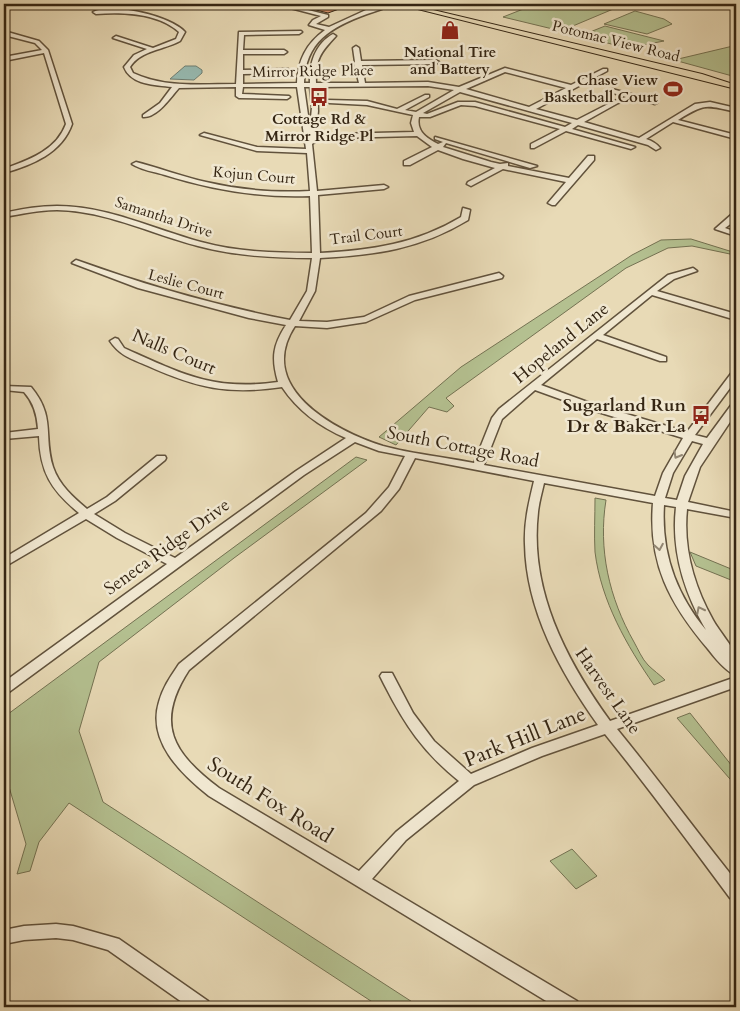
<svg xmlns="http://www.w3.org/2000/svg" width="740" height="1011" font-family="Cardo,serif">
  <rect width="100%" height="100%" fill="#e8dab6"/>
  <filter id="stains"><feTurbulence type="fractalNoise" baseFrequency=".004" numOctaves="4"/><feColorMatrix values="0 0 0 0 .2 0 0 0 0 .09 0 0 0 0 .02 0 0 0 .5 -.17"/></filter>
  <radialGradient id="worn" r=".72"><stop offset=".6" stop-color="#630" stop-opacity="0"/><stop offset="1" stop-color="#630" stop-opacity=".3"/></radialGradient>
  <g fill="#b4c090" stroke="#747252">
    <polygon points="536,4 604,4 618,7 561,31 503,17"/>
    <polygon points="674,4 736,4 736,9 675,8"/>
    <polygon points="635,11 664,19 672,24 647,34 604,24"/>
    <polygon points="605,26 664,41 627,48 580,36"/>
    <polygon points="733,46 736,46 736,77 674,60"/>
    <polygon points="691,239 736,253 736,260 730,254 692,246 668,248 626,268 446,398 454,406 447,412 429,407 396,445 379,437 461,367 632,255 661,240"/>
    <polygon points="356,457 367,460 234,558 99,662 79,731 103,802 420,1007 380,1007 69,803 39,842 30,871 17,874 26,844 4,770 4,717"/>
    <path d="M595,498L606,500C598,549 609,598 634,642C638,649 642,659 648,665C653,670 660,675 665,680L654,685C627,646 601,601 595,552C594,535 595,516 595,498Z"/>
    <polygon points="690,552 736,571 736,582 696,566"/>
    <polygon points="690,713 736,771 736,786 677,718"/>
    <polygon points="572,849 597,876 576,889 550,861"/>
  </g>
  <polygon fill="#97bab1" stroke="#6f7e72" points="185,66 196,66 202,70 202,73 194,80 170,79"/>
  <polygon fill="#d58f69" stroke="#342513" points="304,4 350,4 350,5 328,13 304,7"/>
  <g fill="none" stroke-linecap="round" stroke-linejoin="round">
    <g stroke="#61523c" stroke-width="3">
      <g id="minor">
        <path d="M275,4H284L328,15V17L316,24L329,27L366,10L384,4H392C385,9 375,11 367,14C331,27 305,42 304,83H310C309,64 315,44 333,34L336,36C321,52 315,59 316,83H359L354,63L355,62L353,48L356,46L359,48L361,61L436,60L439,62L436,64L362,65L365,83L428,82L459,87L505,68L571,85L603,69H607V71L536,109L577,120L614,101L626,97L610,92L609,91L612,89L657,101V103L655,104L633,98L618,103L584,122L639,138L695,104L710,102L736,108V112C705,105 706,103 678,120L736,135V139L673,122L646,139C652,141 656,143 660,148L656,150L648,145L578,125L572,129L635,147L631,149L566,131L534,148H531V144L560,129L475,106L461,105L430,117H419C416,131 426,138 438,144L443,142L435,139V137L537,166L530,168L446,143L443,147L491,162L500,164L508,163V166L513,167L569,178L588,156H594V160L555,205H552L548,203L566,182L503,169L471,186L467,184L468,182L495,168L463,159L438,150L410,165H404V161L432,147L417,136L335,138L331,136L335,134L414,132L411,123L413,115L367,105L329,103L327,102V100L367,101L397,109L425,95H429V97L405,110L416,112L454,90L428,86L317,87L318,111L315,142L312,144L317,191L384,185L388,187L384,189L318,195L320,253C372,250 416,244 461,217L463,208L470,210L468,220C420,249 376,255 320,258L315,291L299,321L327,322L364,317L409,296L499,273L503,276L502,278L415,300L366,322L327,328L295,326C255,387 333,430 383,446C412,454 444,457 474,463L492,418L499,409L668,275L693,268L697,271L674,279L657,291L736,314V320L652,295L603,335L666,357V361H660L597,339L541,385L593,404L687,432L733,371L736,370V380L695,435L707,438L732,404L736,403V413L700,467L688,502L736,512V518L687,509C683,548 694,586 713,620C719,631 731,644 736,656C738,661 736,669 736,675C726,672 715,658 708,649C670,604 648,564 653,503L544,483C542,492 539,502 538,512C529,590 566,660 610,721L736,677V687L617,729C658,779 696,831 736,881V900L730,898C689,843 648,787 605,734L542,756L474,785L406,840L372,879L577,1001L579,1007H556L209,796C181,774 147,741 159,702C163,687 171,676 179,664L366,513L389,487L405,456L379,451L355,442L304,475L9,692L4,694V682L167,564L117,538L86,519L4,567V558L79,513C51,490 40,472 39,436L4,439V433L38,429C37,415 34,403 24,392L4,390V386L31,387C56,417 43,435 53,467C59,485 73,497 87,509L107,497L157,456H165L166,458L165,460L115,501L94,514L125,533L175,558L296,471L346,438C320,427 298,411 282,387C228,395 197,388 148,366C132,359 120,356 110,341L115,338L118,339L124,348C182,374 213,391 278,382C271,358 273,345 286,325L249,318L138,288L72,263L76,260L79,261C148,286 218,306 290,320L307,291L312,258C273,258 235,256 198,246C151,234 107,211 57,210C39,210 21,214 4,217V213C21,209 39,206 57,206C108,206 153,229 201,242C237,252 275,253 312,253L310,196C260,198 213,190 165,175C155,172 141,170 132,164L136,162C160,168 183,177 206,182C240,190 275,193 310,191L307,153L257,151L200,135L204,133L257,147L306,149L297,87H243L242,94L289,96L290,97L287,99L239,98L236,96V87L179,88C170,98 157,118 143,117V115L160,103L172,87C155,85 131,85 124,67L134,55L147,49L113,38L116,36L153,48L176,39L179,32C158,13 123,12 96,14L93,12C112,2 171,16 185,32L180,41C164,50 141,50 130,67L133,73C165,88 201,84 236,84L239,32L301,31L302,32L299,34L244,35L243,50H284L287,52L284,54H243V70L288,69L291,71L288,73L243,74V84L297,83C298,60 306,44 325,30L309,25L313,20L321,16ZM505,72L566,88L529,107L466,89ZM304,87H310L312,107L310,129ZM460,92L572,123L565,127L475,102H458L427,114L423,113ZM535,390L585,408L683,438L663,473L655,496L484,465L502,419ZM692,441L703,444L685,476L677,500L665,498L673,473ZM415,458L534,481C529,502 524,522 525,544C526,611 561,673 598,725L532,748L471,774L434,741L413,713L392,673H382L380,676L384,684C405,725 423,752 459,781L396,832L359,871L219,788C173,753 154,724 189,670L381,511L399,489ZM664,505L676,507C671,551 684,592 706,630C676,594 661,552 664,505Z"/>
        <path d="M4,31L39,41L48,50L72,124C62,153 32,165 4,173V169C28,160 56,151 66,124L44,53L4,61V57L42,50L35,43L4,35Z"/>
        <polygon points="731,215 736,215 736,220 725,228 736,232 736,236 715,229"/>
        <polygon points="56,924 73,926 119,939 208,1001 210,1007 189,1007 108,950 73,940 56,938 24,940 4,944 4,930 24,926"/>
      </g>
    </g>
    <g stroke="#342513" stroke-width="2">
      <polygon id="major" points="398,4 408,4 702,74 736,85 736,89"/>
    </g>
    <use href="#minor" fill="#f0e7d0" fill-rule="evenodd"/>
    <use href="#major" fill="#e8dab6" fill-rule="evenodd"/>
  </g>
  <defs><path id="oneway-chevron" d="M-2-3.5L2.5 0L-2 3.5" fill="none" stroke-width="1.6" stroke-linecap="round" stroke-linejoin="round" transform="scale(1.25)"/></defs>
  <g stroke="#928672">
    <use href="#oneway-chevron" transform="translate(677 455) rotate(120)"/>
    <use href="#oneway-chevron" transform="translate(659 547) rotate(80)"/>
    <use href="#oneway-chevron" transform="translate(700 610) rotate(-117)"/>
  </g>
  <defs>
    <g id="shop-bare" transform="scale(1.5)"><path d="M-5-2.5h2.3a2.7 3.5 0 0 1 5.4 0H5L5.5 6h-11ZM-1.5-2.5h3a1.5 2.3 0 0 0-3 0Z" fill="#8f2418" stroke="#f0e7d0" stroke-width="2.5" paint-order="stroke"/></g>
    <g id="stadium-bare" transform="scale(1.5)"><path d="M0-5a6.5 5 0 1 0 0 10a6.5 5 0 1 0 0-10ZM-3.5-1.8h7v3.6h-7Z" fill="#8f2418" stroke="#f0e7d0" stroke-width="2.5" paint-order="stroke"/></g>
    <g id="bus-bare" transform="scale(1.5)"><path d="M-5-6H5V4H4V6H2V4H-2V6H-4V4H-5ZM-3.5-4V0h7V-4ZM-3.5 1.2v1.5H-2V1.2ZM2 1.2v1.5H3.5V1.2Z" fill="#8f2418" stroke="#f0e7d0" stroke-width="2.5" paint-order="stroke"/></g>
  </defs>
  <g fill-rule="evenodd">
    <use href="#shop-bare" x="450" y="30"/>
    <use href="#stadium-bare" x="673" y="89"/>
    <use href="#bus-bare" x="319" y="97"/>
    <use href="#bus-bare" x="701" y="415"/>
  </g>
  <g text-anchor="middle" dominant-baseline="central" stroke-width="5" stroke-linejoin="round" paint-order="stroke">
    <g font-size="15" fill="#342513" stroke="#f0e7d0">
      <text transform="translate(616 41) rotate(14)">Potomac View Road</text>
      <text transform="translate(313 71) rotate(-1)">Mirror Ridge Place</text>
      <text transform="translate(254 175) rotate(5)">Kojun Court</text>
      <text transform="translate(164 217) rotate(18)">Samantha Drive</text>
      <text transform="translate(366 235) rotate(-7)">Trail Court</text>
      <text transform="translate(186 284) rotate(15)">Leslie Court</text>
    </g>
    <g font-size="15" font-weight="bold" fill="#342513" stroke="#f0e7d0">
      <text x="450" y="52">National Tire<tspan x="450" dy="17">and Battery</tspan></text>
      <text x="658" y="80" text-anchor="end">Chase View<tspan x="658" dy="17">Basketball Court</tspan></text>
      <text x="319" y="119">Cottage Rd &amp;<tspan x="319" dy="17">Mirror Ridge Pl</tspan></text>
    </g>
    <g font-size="18" fill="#342513" stroke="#f0e7d0">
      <text transform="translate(561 343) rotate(-39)">Hopeland Lane</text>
      <text transform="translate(174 352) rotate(23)">Nalls Court</text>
      <text transform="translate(463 447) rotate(11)">South Cottage Road</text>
      <text transform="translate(167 547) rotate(-36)">Seneca Ridge Drive</text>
      <text transform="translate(608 691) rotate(55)">Harvest Lane</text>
    </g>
    <g font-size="18" font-weight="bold" fill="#342513" stroke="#f0e7d0" text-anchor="end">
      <text x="686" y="405">Sugarland Run<tspan x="686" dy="21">Dr &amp; Baker La</tspan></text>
    </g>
    <g font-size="21" fill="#342513" stroke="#f0e7d0">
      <text transform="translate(525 737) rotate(-22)">Park Hill Lane</text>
      <text transform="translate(270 800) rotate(32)">South Fox Road</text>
    </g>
  </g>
  <rect width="740" height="1011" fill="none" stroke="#e8dab6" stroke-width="20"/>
  <rect x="5" y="5" width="730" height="1001" fill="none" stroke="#342513" stroke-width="2.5"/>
  <rect x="10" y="10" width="720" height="991" fill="none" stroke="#342513"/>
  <rect width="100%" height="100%" filter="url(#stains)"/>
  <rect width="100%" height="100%" fill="url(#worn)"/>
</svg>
